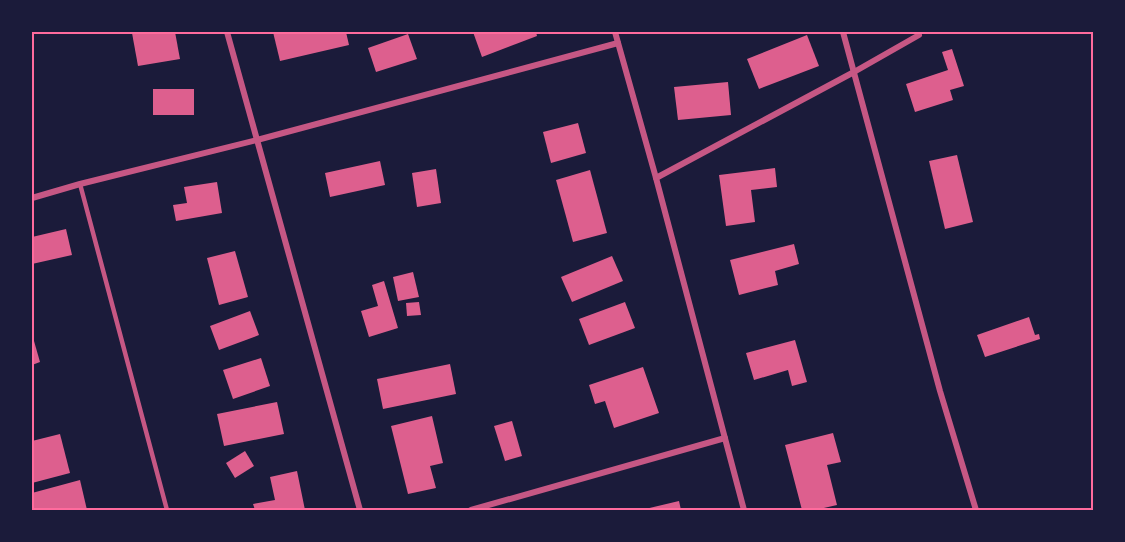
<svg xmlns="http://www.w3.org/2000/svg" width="1125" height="542" font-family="'IBM Plex Sans',sans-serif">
  <rect width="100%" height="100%" fill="#1b1b3a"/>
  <g fill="#dd5f8e">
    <polygon points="143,32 175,32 180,59 138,66 132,33"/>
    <polygon points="273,32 346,32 349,45 280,61"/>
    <polygon points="473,32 536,32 537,36 482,57"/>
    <polygon points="408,34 417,59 376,72 368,48"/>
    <polygon points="807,35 819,66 759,89 747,59"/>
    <polygon points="952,49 964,86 950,90 953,100 915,112 906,84 948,70 942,52"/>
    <polygon points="728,82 731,115 678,120 674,87"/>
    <rect x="153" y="89" width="41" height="26"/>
    <polygon points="578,123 586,153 551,163 543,132"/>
    <polygon points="957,155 973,222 945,229 929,161"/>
    <polygon points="380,161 385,185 330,197 325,173"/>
    <polygon points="775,168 777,187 751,190 755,222 726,226 719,175"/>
    <polygon points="436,169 441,203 417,207 412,173"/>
    <polygon points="590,170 607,233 573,242 556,180"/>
    <polygon points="217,182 222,213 176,221 173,205 187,203 184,187"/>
    <polygon points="66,229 72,255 32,264 32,237"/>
    <polygon points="794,244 799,264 775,271 778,285 739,295 730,260"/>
    <polygon points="235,251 248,297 219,305 207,258"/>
    <polygon points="612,256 623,281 572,302 561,277"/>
    <polygon points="413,272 419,297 398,301 393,277"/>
    <polygon points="384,281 398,328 369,337 361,311 378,306 372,285"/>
    <polygon points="419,302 421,315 407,316 406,303"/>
    <polygon points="625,302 635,328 589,345 579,319"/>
    <polygon points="250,311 259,335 219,350 210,326"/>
    <polygon points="1029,317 1035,335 1039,334 1040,339 985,357 977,335"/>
    <polygon points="32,334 40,362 32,365"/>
    <polygon points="795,340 807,382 792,386 788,370 754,380 746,353"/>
    <polygon points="261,358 270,386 233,399 223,370"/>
    <polygon points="450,364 456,394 383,409 377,379"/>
    <polygon points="643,367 659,413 614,428 605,401 595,404 589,385"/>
    <polygon points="277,402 284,434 224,446 217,414"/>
    <polygon points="432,416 443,463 430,466 436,488 408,494 391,426"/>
    <polygon points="512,421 522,456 505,461 494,426"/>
    <polygon points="833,433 841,462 827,465 837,505 815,510 802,510 785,445"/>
    <polygon points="60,434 70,473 32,483 32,441"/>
    <polygon points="245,451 254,466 235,478 226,463"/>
    <polygon points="297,471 305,510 255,510 253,504 275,500 270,477"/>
    <polygon points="80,480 87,510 32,510 32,493"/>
    <polygon points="679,501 681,510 641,510"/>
  </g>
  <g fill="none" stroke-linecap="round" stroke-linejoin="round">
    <polyline stroke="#c65784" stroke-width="4.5" points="80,184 167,510"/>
    <g stroke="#c65784" stroke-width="6">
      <polyline points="227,32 360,510"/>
      <polyline points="615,32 656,178 744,510"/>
      <polyline points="843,32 940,391 976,510"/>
      <polyline points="656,178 854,72 919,35"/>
      <polyline points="32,198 80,184 257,140 618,43"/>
      <polyline points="471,510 725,438"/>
    </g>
  </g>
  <rect width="1125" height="542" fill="none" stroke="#1b1b3a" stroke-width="66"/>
  <rect x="33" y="33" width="1059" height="476" fill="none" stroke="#ff6b9d" stroke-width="2"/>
</svg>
